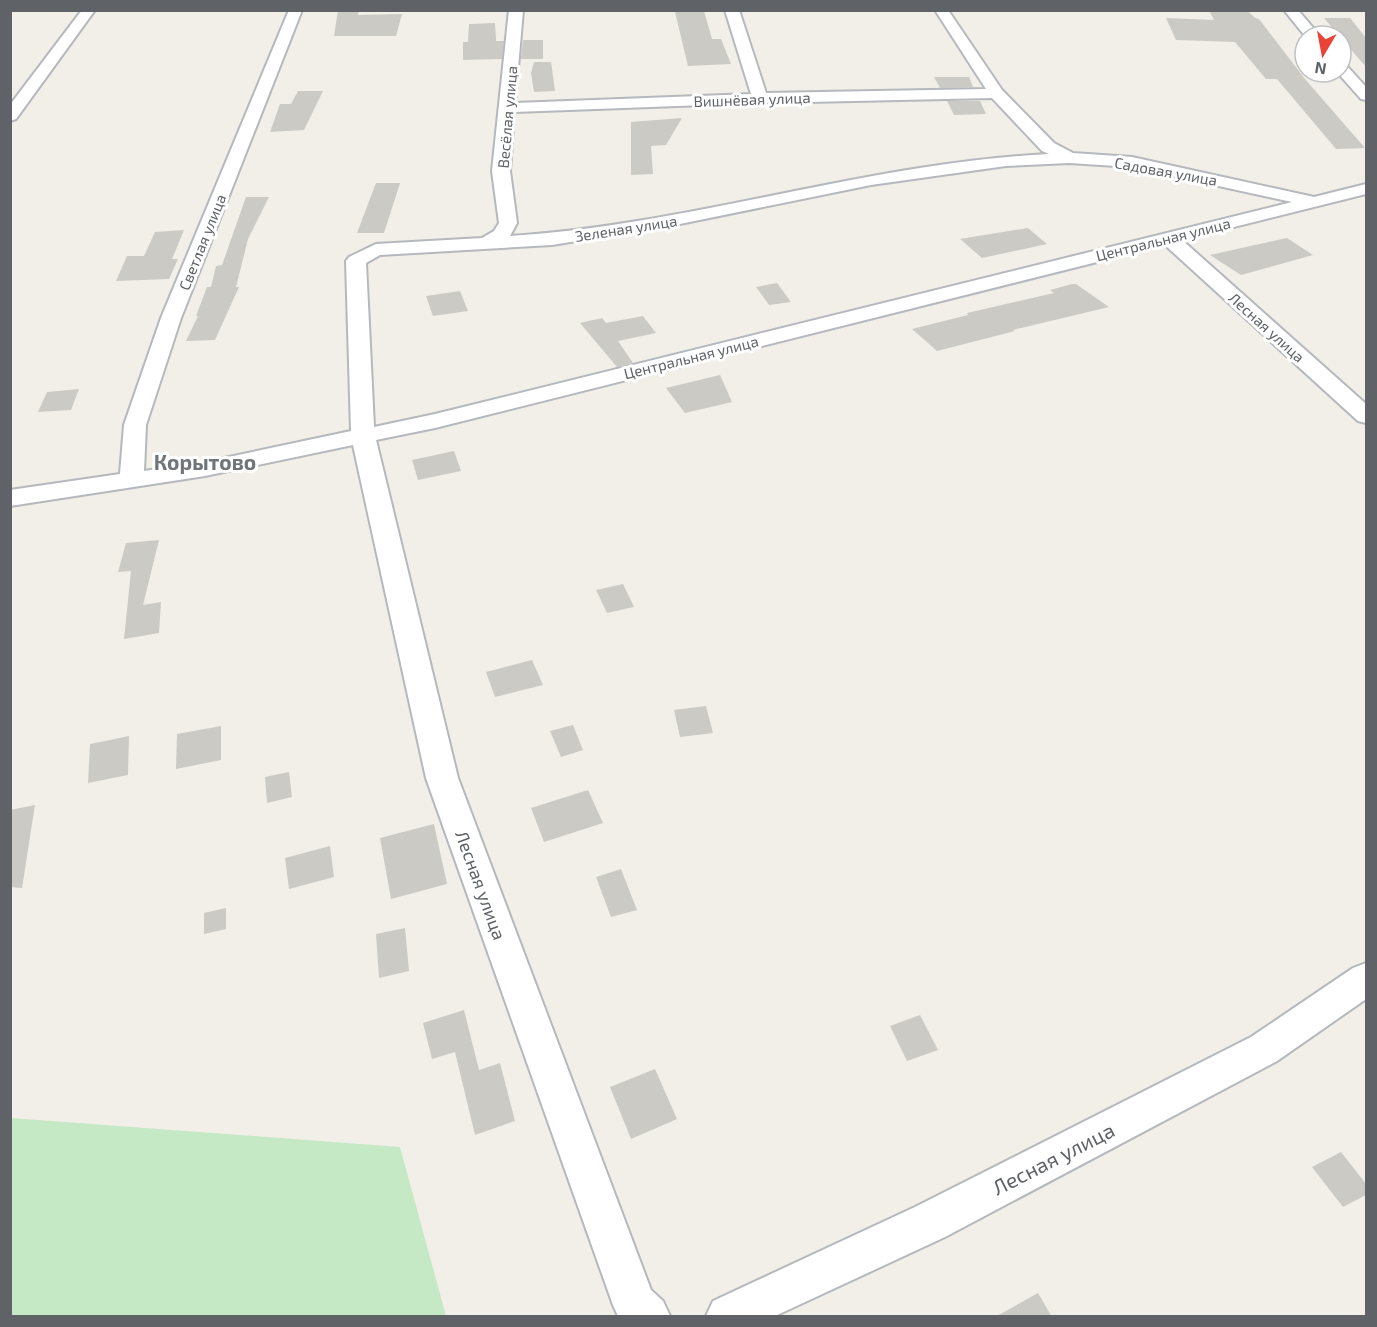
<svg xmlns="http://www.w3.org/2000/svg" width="1377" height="1327" font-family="'Exo 2',sans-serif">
  <rect width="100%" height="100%" fill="#f1efe8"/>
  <polygon fill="#c5e8c5" points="11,1118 400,1147 446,1316 11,1316"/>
  <g fill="#cccac5">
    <polygon points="338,10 359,10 358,15 402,14 396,36 334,36"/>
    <polygon points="704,11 712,39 721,39 731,64 688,66 675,12"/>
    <polygon points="1210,12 1249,12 1255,18 1259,19 1305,79 1365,148 1336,149 1277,79 1266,79 1235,42 1176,40 1166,18 1214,20"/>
    <polygon points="1324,18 1350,18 1366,38 1366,67"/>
    <polygon points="495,23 496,41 504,41 502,59 463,60 463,42 468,42 469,24"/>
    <polygon points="523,40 543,40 543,59 521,59"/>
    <polygon points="534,62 551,62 555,91 534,92 531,73"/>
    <polygon points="934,77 969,77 973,87 940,88"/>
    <polygon points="298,91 323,91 304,130 270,132 280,104 291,104"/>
    <polygon points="947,101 980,101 986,114 954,115"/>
    <polygon points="682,118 666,145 651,146 653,174 631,175 631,122"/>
    <polygon points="376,183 400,183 384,233 357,233"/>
    <polygon points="246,197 269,197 248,239 236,287 239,287 215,340 186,341 198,316 196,316 207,287 211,287 216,266 222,265"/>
    <polygon points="1028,228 1047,244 982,258 960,239"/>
    <polygon points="184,230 172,259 178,259 169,279 116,281 127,256 144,256 155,232"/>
    <polygon points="1287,238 1313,255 1241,275 1210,255"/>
    <polygon points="777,283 791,302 769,305 756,287"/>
    <polygon points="1072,284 1076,284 1109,307 1013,330 1015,331 937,351 912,329 968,315 967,313 1054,293 1050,290"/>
    <polygon points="460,291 468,311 433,316 426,296"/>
    <polygon points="643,316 656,333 618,341 633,363 617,367 580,323 602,318 606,323"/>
    <polygon points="720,375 732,402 685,413 666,388"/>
    <polygon points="79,389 71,410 38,412 47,392"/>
    <polygon points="454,451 461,471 418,480 412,460"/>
    <polygon points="159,540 143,605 161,602 159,633 124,639 131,571 118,572 126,543"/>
    <polygon points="623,584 634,607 607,613 596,590"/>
    <polygon points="532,660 543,685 495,697 486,672"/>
    <polygon points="706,706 713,733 680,737 674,710"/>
    <polygon points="573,725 583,750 561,757 550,731"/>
    <polygon points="221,726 221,760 176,769 177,734"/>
    <polygon points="129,736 128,775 88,783 90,744"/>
    <polygon points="289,772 292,797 267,803 265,777"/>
    <polygon points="588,790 603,823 544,842 531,808"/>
    <polygon points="35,805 22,888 10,887 10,810"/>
    <polygon points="434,824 447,884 391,899 380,838"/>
    <polygon points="330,846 334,877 289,889 285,858"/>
    <polygon points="621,869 637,910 611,917 596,877"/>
    <polygon points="226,908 226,929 204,934 204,913"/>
    <polygon points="405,928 409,971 379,978 376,934"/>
    <polygon points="464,1010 479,1070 500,1063 515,1121 475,1135 455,1052 432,1059 423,1023"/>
    <polygon points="920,1015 938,1050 907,1061 890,1026"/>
    <polygon points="655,1069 677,1119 631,1139 610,1087"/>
    <polygon points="1341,1152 1366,1184 1366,1195 1343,1207 1312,1167"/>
    <polygon points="1038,1293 1052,1317 995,1317"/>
  </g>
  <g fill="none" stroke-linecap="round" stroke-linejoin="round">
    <g stroke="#b5b8bc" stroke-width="4">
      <g id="street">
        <polygon points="82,10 95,10 16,119 10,121 10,105"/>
        <path d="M289,10H302L181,318L146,425L144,471L205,462L351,431L346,261L349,257L376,244L482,238L494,231L499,223L492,171L509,10H523L515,103L751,94L725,10H739L766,93L986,89L935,10H948L1002,90L1054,143L1073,153L1132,157L1314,197L1366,184V194L1182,240L1366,404V423L1358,421L1165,245L435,428L376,440L458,778L651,1290L663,1301L670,1316H618L613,1305L426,778L353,445L205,476L10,506V490L120,474L124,425L161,318ZM992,98L1042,151L1049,154C866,163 691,225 510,236L517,223L510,171L514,112L760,103ZM1069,163L1132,167L1292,202L435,414L374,427L366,263L380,255L552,245L675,225L871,185L1006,166Z"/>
        <polygon points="1284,10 1298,10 1320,36 1305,36"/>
        <polygon points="1341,64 1346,65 1366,87 1366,100 1361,99 1337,72 1341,72"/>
        <polygon points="1366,963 1366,999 1277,1061 945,1237 775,1316 706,1316 713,1301 915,1207 1251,1037 1353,968"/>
      </g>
    </g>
    <use href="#street" fill="#fff" fill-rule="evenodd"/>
  </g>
  <g text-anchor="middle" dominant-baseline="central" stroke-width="6" stroke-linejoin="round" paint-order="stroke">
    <g font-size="15" fill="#5f6368" stroke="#fff">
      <text transform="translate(752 99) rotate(-2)">Вишнёвая улица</text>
      <text transform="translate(507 117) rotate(-85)">Весёлая улица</text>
      <text transform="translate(1166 171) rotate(10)">Садовая улица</text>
      <text transform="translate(626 228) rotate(-9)">Зеленая улица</text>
      <text transform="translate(1163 239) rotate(-14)">Центральная улица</text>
      <text transform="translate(202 242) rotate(-68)">Светлая улица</text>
      <text transform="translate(1267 327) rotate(42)">Лесная улица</text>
      <text transform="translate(691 357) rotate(-14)">Центральная улица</text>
    </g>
    <g font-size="18" fill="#5f6368" stroke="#fff">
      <text transform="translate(481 885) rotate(70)">Лесная улица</text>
    </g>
    <g font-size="21" font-weight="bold" fill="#70757a" stroke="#fff">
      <text x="205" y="461">Корытово</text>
    </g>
    <g font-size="21" fill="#5f6368" stroke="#fff">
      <text transform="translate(1053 1158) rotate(-27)">Лесная улица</text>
    </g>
  </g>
  <rect width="1377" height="1327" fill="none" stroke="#5f6368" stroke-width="24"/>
  <g transform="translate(1323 54) rotate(190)"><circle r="28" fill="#ffffff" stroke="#bfc1c3" stroke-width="1.5"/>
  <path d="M0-4.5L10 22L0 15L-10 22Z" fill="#ea4335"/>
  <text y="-9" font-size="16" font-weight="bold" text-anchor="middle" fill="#5f6368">N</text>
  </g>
</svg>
